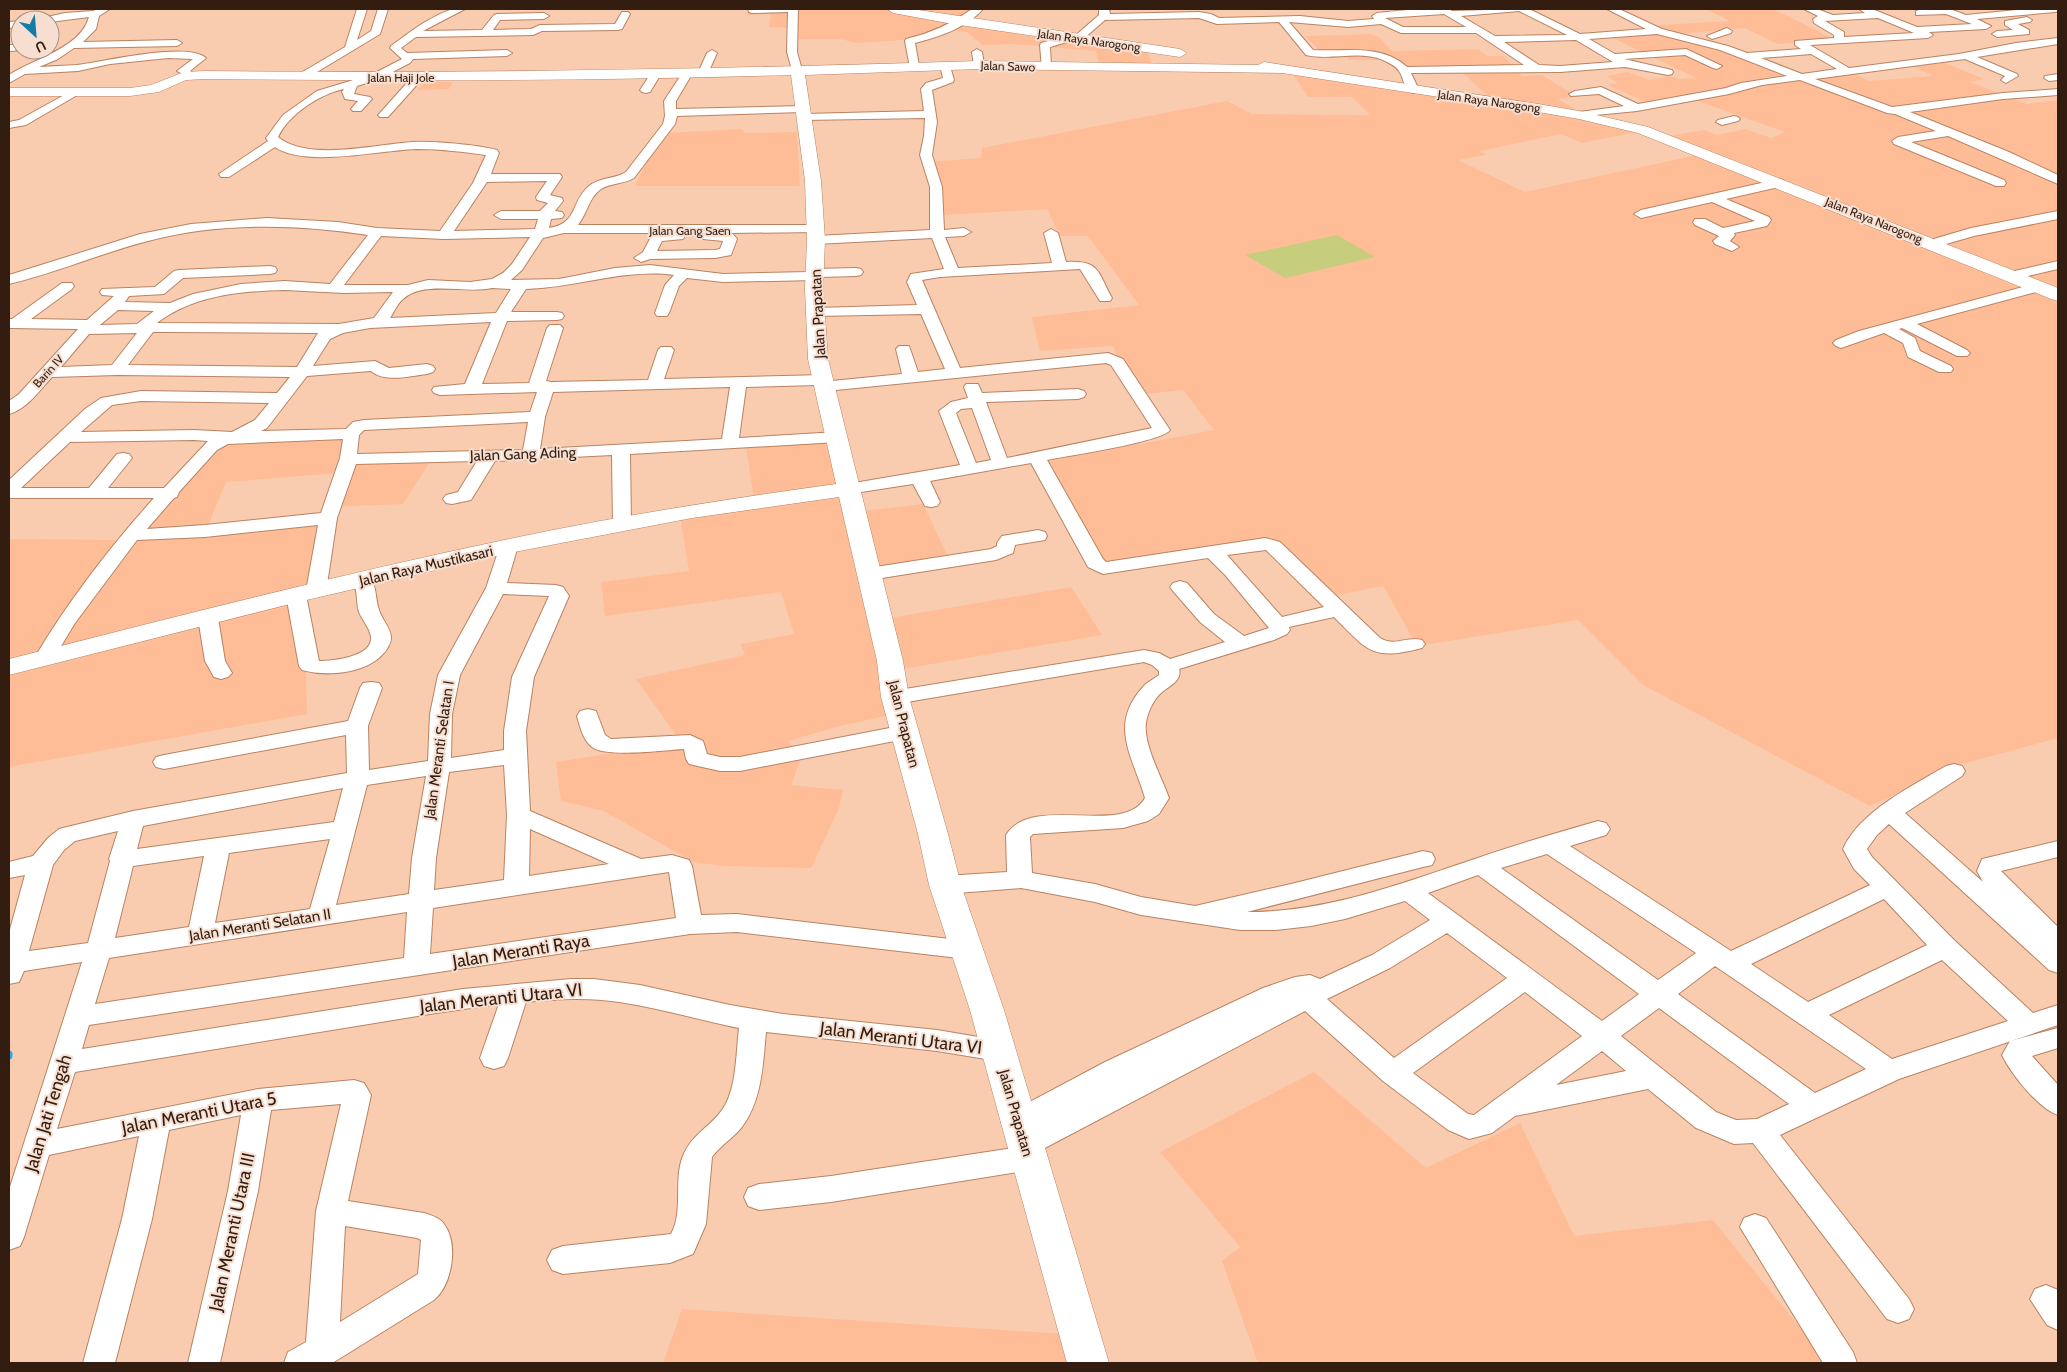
<svg xmlns="http://www.w3.org/2000/svg" width="2067" height="1372" font-family="Cabin,sans-serif">
  <rect width="100%" height="100%" fill="#faccaf"/>
  <g fill="#febd96">
    <polygon points="748,9 978,9 965,20 1146,46 1153,67 1099,66 1096,51 1013,44 982,45 967,32 941,28 903,40 857,43 840,39 790,39 792,28 769,27 771,14 747,15"/>
    <polygon points="1705,9 1773,9 1836,40 1778,44 1744,28 1667,35 1729,53 1792,77 1848,71 1869,81 1933,76 1910,65 1945,63 1984,79 1970,82 2027,104 2058,100 2058,738 1962,764 1870,806 1643,685 1578,620 1417,646 1383,586 1316,599 1273,549 1099,574 1034,464 1214,430 1183,390 1134,395 1113,346 1040,351 1032,317 1139,305 1088,236 1060,236 1047,209 944,215 929,162 981,158 982,148 1227,101 1252,114 1370,115 1352,97 1308,97 1289,68 1488,96 1459,70 1399,71 1388,60 1349,60 1346,55 1324,55 1305,36 1371,34 1379,37 1392,51 1478,49 1487,56 1503,56 1522,76 1542,75 1577,97 1558,99 1598,123 1637,132 1582,143 1561,134 1480,151 1486,155 1458,160 1525,192 1711,152 1670,136 1704,130 1717,135 1745,129 1771,138 1785,132 1695,100 1657,107 1608,85 1618,83 1607,76 1627,72 1650,80 1670,76 1679,79 1696,78 1608,36 1653,31 1645,26 1730,21"/>
    <polygon points="424,82 453,82 449,89 417,90"/>
    <polygon points="742,129 745,133 797,132 800,186 635,186 661,133"/>
    <polygon points="350,434 347,459 433,457 403,504 330,507 340,473 226,482 205,533 329,522 304,593 307,714 9,767 9,539 131,540 215,438"/>
    <polygon points="842,440 863,511 923,504 952,565 873,578 890,618 1071,587 1102,635 879,673 890,715 836,727 788,741 802,755 791,785 843,790 839,808 811,868 724,866 693,862 604,811 561,801 556,762 681,742 636,679 745,655 741,644 794,634 781,592 605,616 601,582 689,571 679,511 754,499 746,447"/>
    <polygon points="1314,1072 1426,1168 1520,1123 1574,1236 1713,1220 1818,1350 1825,1363 1258,1363 1222,1261 1240,1247 1160,1152"/>
    <polygon points="682,1309 1066,1334 1074,1363 663,1363"/>
  </g>
  <polygon fill="#c6cd7c" points="1337,235 1375,257 1285,278 1245,255"/>
  <g fill="none" stroke-linecap="round" stroke-linejoin="round">
    <polyline stroke="#2aace4" stroke-width="7" points="9,1054 9,1056"/>
    <g stroke="#b98362" stroke-width="2">
      <g id="minor">
        <path d="M98,9H110L99,16L96,29L83,42L177,40L182,43L177,46L74,48L58,59L39,67C52,66 65,66 77,65C103,62 188,41 206,58L190,71L195,75L190,78L177,71L193,59L168,58L110,64L78,71L25,74L9,83V75C33,59 81,48 89,17L50,22V20H40L42,18L65,13L93,11Z"/>
        <polygon points="357,9 367,9 357,40 371,31 378,9 388,9 380,34 307,78 299,78 298,76 299,74 345,47"/>
        <path d="M452,9H465L423,31L482,30L494,15L497,14L544,13L549,16L544,19L500,20L493,30L531,29L540,25L615,24L622,12H628L630,14L622,29L618,30L542,31L533,35L416,37L401,48L407,53L507,50L512,53L507,56L413,59L410,63L379,79L357,86L354,94L370,97L372,99L361,111H353L351,109L358,101L345,99L342,92L344,89C320,94 289,114 278,137C308,162 377,144 413,142C435,141 477,145 497,150L499,153L491,174H560L562,177L550,195L562,198L563,201L555,211L562,212L564,215L562,218L551,219L549,228C579,223 570,202 589,186C600,177 615,179 626,172L663,124L665,116L664,101L683,72L687,71L692,74L676,101V109L802,106L808,109L802,112L677,116L675,124L634,178C624,184 611,183 601,189C589,197 587,214 578,225H815L822,229L820,232L728,233L733,234L737,239L731,255L715,258L650,259L641,262L634,258L643,252L652,235L660,233H564L543,238L522,270L511,280L559,279L615,268L650,265L723,274L809,272L815,269L856,268L861,269L863,272L861,275L856,276L821,277L815,280L723,282L687,278L679,286L669,313L667,316H657L655,313L665,285L674,275C624,268 575,288 526,289L511,312H557L562,313L564,316L562,319L557,320L507,321L482,384L529,383L547,328L550,325H560L563,328L546,381L551,382L648,380L658,350L661,347H671L674,350L664,379L824,375L830,377L832,381L902,374L896,349L899,346H909L918,372L945,369L921,314L816,316L811,315L809,312L811,309L816,308L917,305L907,282L911,274L944,269L932,238L816,244L809,240L816,236L930,230V187L920,155L924,136L925,118L804,120L798,117L804,114L924,111L921,89L926,83L943,78L940,65L941,63H949L954,80L953,82L932,90L937,122L932,155L942,187L944,230L964,228L971,232L964,236L945,237L958,268L1052,263L1044,233L1051,229L1058,233L1066,262C1100,260 1097,271 1112,298L1110,301H1100L1080,269L940,277L922,280L960,368L1108,353L1123,359L1170,430C1162,442 1067,456 1047,460L1103,559L1106,562L1265,538L1280,542L1380,638C1394,647 1407,636 1422,640L1425,644L1422,648C1372,661 1368,651 1334,617L1289,627L1290,630L1287,634L1274,640L1179,669C1183,682 1166,687 1159,695C1153,701 1147,714 1146,723C1143,744 1162,778 1169,798L1159,814L1148,821L1123,828L1033,834L1030,837L1032,873L1095,884L1141,897L1195,906L1291,884L1423,851L1432,853L1435,859L1432,865L1423,867L1247,912C1323,912 1388,888 1460,864C1505,848 1552,834 1598,821L1606,823L1610,829L1606,835L1570,846L1731,951L1870,885L1854,869L1843,849C1859,812 1912,786 1946,766L1954,764L1962,766L1965,771L1962,776L1905,813L1983,882L1977,871L1982,859L2058,841V857L2001,871L2058,927V973L2049,970L1889,824L1877,835L1867,849L1872,857L1954,940L2033,1013L2058,1005V1025L1899,1079L1780,1135L1909,1299L1914,1309L1909,1319L1898,1323L1887,1319L1753,1143L1734,1144L1696,1128L1648,1089L1515,1116L1492,1133L1469,1139L1448,1130L1383,1081L1305,1011L1041,1150L1045,1158L1040,1167L1030,1170L831,1202L759,1210L748,1206L744,1197L748,1188L759,1184L831,1176L1013,1148L1010,1144L1015,1136L1022,1132L1009,1129L1005,1121L1009,1113L1105,1062L1263,988L1295,977L1310,975L1320,979L1372,955L1430,920L1405,901L1345,919L1311,926L1276,930H1240L1141,915L1095,902L1021,888L945,894L936,891L933,885L936,879L945,876L1007,872L1006,835C1032,793 1123,837 1145,798C1133,757 1108,725 1143,687C1147,682 1154,679 1159,675V671L1152,665L1144,662L895,704L887,702L884,697L887,692L1144,650L1159,653L1170,659L1225,642L1200,622L1173,591L1170,587L1173,583L1180,581L1187,583L1214,614L1244,636L1269,628L1226,576L1208,558L1103,574L1088,567L1031,463L930,481L940,502L937,506L931,507L925,506L913,484L848,494L842,493L839,489L842,485L848,484L960,465L939,411L951,402L968,398L964,387L966,384H978L982,393L1078,389L1084,391L1086,394L1084,397L1078,399L986,402L1007,458L1152,428L1111,365L1106,363L826,391L820,389L819,385L746,387L739,438L838,432L844,433L846,437L844,441L838,442L630,454L631,523L629,527L622,529L615,527L613,523L612,455L495,461L471,500L452,504L446,503L443,499L446,495L458,492L477,461L356,464L337,518L326,591L323,595L316,597L309,595L306,591L318,525L205,537L137,540L75,623L52,661L45,663L38,661L35,657C69,600 110,547 154,498H9V480L85,409L101,398L141,391L277,393L290,377L117,375L52,377C40,390 27,409 9,414V401L19,394L78,329L9,328V319H12L62,283H72L74,286L72,289L31,319L87,320L114,296L102,295L100,292L102,289L155,287L174,271L179,270L270,266L275,267L277,270L275,273L270,274L183,278L164,294L129,296L125,302L170,303L193,294L241,284L285,281L330,284L368,235C296,224 219,222 148,241C101,253 56,273 9,284V275L140,234L191,224L267,218L338,222L377,228L440,231L473,183L486,155C464,152 440,149 417,149C382,150 304,168 275,147L229,177H221L219,174L268,141L266,138L283,115L317,91L373,74L402,59L390,48L391,46C413,30 426,19 452,9ZM547,181L536,197L537,200L548,203L540,211H501L494,215L501,219H538L535,229L454,231L487,182ZM682,233H704L701,236L703,239L723,241L720,249L715,250L657,251L662,241L683,239L685,236ZM381,236L444,239L530,237L512,264L503,273L492,279L470,282L428,280L408,285H344ZM492,288L511,289L496,313L390,318C394,312 397,304 403,299C424,280 465,294 492,288ZM285,290L344,293L393,292L374,318L339,324L157,323C194,295 241,291 285,290ZM118,310L154,311L137,324L100,325ZM491,322L465,384L434,387L432,390L434,393L440,395L537,392L530,412L364,420L353,422L346,429L261,431L267,428L307,376L371,371C385,383 410,376 427,374L433,372L435,369L433,366L427,364L389,368L375,361L313,366L330,339L343,333L370,328ZM153,332H166L318,333L297,367L128,365ZM137,333L112,365L61,367L89,334ZM730,387L722,439L540,449L545,417L553,392ZM141,401L269,403L255,420L232,432L194,430L81,432L112,405ZM972,408L991,460L976,463L956,413L961,409ZM528,422L523,450L357,454L359,435L364,430ZM343,439L340,458L321,513L205,525L147,529L174,498L177,497L179,492L217,450L228,444ZM194,440L208,441L164,488H108L132,458L129,454L123,453L117,454L89,488H21L70,442ZM1266,550L1324,607L1282,617L1227,555ZM1547,854L1696,953L1658,980L1501,868ZM1478,875L1639,994L1602,1021L1428,893ZM1884,899L1927,945L1808,1002L1751,964ZM1447,933L1507,978L1394,1058L1327,999L1390,968ZM1942,960L2008,1021L1892,1059L1829,1015ZM1715,966L1866,1069L1815,1093L1678,994ZM1525,992L1582,1036L1474,1115L1468,1114L1413,1073ZM1659,1008L1789,1104L1757,1119L1736,1120L1716,1112L1621,1036ZM1602,1051L1626,1071L1556,1085Z"/>
        <polygon points="748,9 798,9 797,52 802,70 801,72 793,72 792,70 787,52 788,12 752,13 749,12"/>
        <path d="M972,9H983C966,28 939,37 915,43L919,66L918,68H910L905,41L906,39C931,33 951,24 972,9Z"/>
        <path d="M1099,9H1109L1110,14L1199,12L1211,14L1219,18L1300,16L1348,21L1374,19L1372,16L1377,13C1390,12 1445,5 1452,11L1529,9L1580,34L1646,29L1607,9H1619L1662,29L1728,46L1747,53L1801,49L1795,45V41L1834,38V35L1814,23L1813,19L1818,16L1804,9H1817L1833,15L1865,13L1859,9H1872L1917,27L1972,24L1946,14L1916,15V11L1919,10L1950,9L1966,15L2027,9H2058V11L2055,12L1977,19L1991,26L1986,29L1929,32L1933,35L1928,38L1810,45L1849,68L1959,54L2016,43L2058,38V44L1977,57L2017,74L2018,76L2006,83L2001,80L2005,76L1965,59L1815,79L1892,107L2003,93L2058,89V95L2003,99L1910,112L2009,152L2058,175V184L1948,136L1911,142L2004,180L2006,183L2004,186H1996L1894,144L1892,141L1898,137L1936,131L1895,114L1887,113L1800,80L1762,85L1729,94L1637,111L1575,117L1573,115L1579,112L1624,106L1599,94L1571,96L1569,94L1575,91L1601,87L1638,104L1726,88L1741,83L1787,76L1720,50L1657,34L1589,39L1615,54L1686,49L1722,66L1717,69L1713,68L1685,55L1624,59L1672,70L1673,72L1672,74L1668,75L1625,67L1560,72L1411,73L1419,90L1413,93C1404,91 1404,78 1399,71C1396,66 1389,63 1383,60C1359,50 1331,61 1306,55L1279,22L1217,24L1199,18L1105,20L1082,40H1074L1050,47L1051,67L1050,69H1042L1040,45L1041,43L1072,34L1076,35L1099,15ZM1519,11L1567,35L1495,36L1461,16ZM1444,14L1466,27H1403L1385,18ZM1878,18L1914,33L1844,37V32L1825,21ZM1289,22L1348,27L1381,24L1401,33H1476L1524,65L1407,67C1381,43 1344,52 1313,50ZM1576,40L1613,62L1560,66L1539,65L1504,42ZM1811,54L1837,69L1802,74L1761,58Z"/>
        <polygon points="2027,17 2032,20 2030,22 2018,24 2029,30 2029,34 1997,37 1992,34 1997,31 2013,30 2005,25 2005,21"/>
        <polygon points="20,21 20,27 9,28 9,22"/>
        <polygon points="1727,28 1732,31 1731,33 1712,39 1707,36"/>
        <polygon points="9,45 20,45 20,50 24,50 9,51"/>
        <polygon points="977,49 982,52 984,65 979,68 974,65 972,52"/>
        <polygon points="712,50 717,53 708,73 707,75 699,75 698,73 707,53"/>
        <polygon points="656,71 661,74 650,92 646,93 642,92 640,90 652,72"/>
        <polygon points="418,74 422,75 423,77 422,79 388,117 380,117 378,115 380,113 414,75"/>
        <polygon points="2058,74 2058,80 2049,81 2044,78 2045,76"/>
        <polygon points="75,89 79,90 81,92 79,94 26,125 9,128 9,122 19,120"/>
        <polygon points="1734,116 1738,117 1740,119 1738,121 1722,125 1716,122 1718,120"/>
        <polygon points="1779,179 1783,180 1785,183 1783,186 1726,199 1769,217 1771,220 1767,226 1734,233 1735,235 1730,241 1739,247 1732,251 1715,244 1713,241 1719,236 1695,225 1693,222 1695,219 1705,219 1723,228 1755,221 1712,202 1641,218 1634,214 1641,210"/>
        <polygon points="2058,211 2058,219 1974,236 1932,248 1925,244 1927,241 1971,228"/>
        <polygon points="2058,261 2058,269 2011,280 2006,279 2004,276 2006,273"/>
        <polygon points="2038,283 2043,284 2045,287 2043,290 1917,324 1967,350 1970,353 1967,356 1957,356 1902,328 1899,329 1915,338 1920,351 1951,366 1953,369 1951,372 1939,372 1908,357 1903,343 1884,333 1841,348 1836,346 1833,343 1836,340 1859,331"/>
        <polygon points="1038,530 1045,532 1047,536 1045,540 1015,545 1013,553 996,560 869,580 862,578 859,574 862,570 869,568 991,549 997,546 997,543 1002,536"/>
        <path d="M509,540L516,542L518,546L507,583L556,585L563,587L569,596L534,677L526,731L530,811L641,859L672,855L689,860L692,866L701,915L737,914L967,941L976,943L980,950L976,957L967,959L737,932L690,934L89,1025L82,1049L463,989L571,979H594L640,985L730,1005L783,1014L937,1030L1008,1042L1012,1050L1008,1058L998,1061L937,1051L766,1032C763,1064 762,1100 742,1127C733,1138 720,1146 712,1157L706,1224L693,1254L670,1263L563,1274L552,1270L547,1260L552,1250L563,1246L671,1234C684,1211 673,1180 683,1156C691,1135 710,1127 722,1110C737,1090 736,1051 739,1028C699,1020 660,1008 619,1002C588,997 557,999 526,1002L508,1058L504,1066L494,1069L484,1066L480,1058L499,1004L436,1013L75,1072L57,1129L258,1089L354,1080L364,1083L371,1095L348,1201L424,1213C431,1215 440,1218 444,1224C459,1244 452,1285 434,1300L334,1362L284,1363L288,1352L306,1342L316,1211L341,1104L271,1110L258,1191L220,1363H188L228,1191L241,1115L169,1130L152,1219L115,1363H83L122,1219L139,1136L49,1155L24,1237L20,1246L9,1250V1190L82,962L24,971L19,982L9,984V933L25,875L9,878V862L33,856L48,838L59,829L67,827L133,811L347,773L346,735L164,769L156,767L153,762L156,757L164,755L348,721L360,688L363,683L371,682L379,683L382,688L368,726L369,770L428,761L430,714L438,675L486,588L500,546L502,542ZM503,594L549,596L512,677L504,731V750L451,758L452,714L460,675ZM504,765L507,815L504,880L434,890L436,858L449,772ZM426,776L412,858L409,894L336,905L367,785ZM343,788L334,822L137,849L143,826ZM530,829L609,864L529,876ZM118,831L109,859L110,861L88,943L29,951L53,865L64,850L75,841ZM330,839L310,909L215,923L229,853ZM204,856L189,927L115,938L133,866ZM669,872L676,918L430,954L433,908ZM407,912L404,958L95,1004L109,958ZM345,1226L417,1238L421,1240L418,1274L340,1322Z"/>
        <path d="M363,575L370,577C377,587 375,598 379,610C382,620 391,628 391,638C391,643 389,645 387,649C370,674 328,677 302,670L299,666L286,595L289,591L296,589L303,591L306,595L319,661C332,661 373,657 371,637C370,628 362,620 359,612C356,602 358,591 353,581L356,577Z"/>
        <polygon points="208,612 215,614 218,618 225,661 232,673 228,677 221,679 214,677 205,661 198,618 201,614"/>
        <path d="M588,709L596,711L605,735L611,739L690,735L703,741L707,754L720,757H740L905,725L913,727L916,732L913,737L905,739L740,771H720L689,764L686,759L684,749C665,750 606,758 592,747C583,740 580,727 577,716L580,711Z"/>
        <path d="M2058,1028V1048L2032,1056L2058,1085V1115C2039,1109 2011,1074 2002,1055L2010,1041Z"/>
        <polygon points="1755,1214 1766,1218 1853,1352 1857,1363 1823,1363 1740,1227 1744,1218"/>
        <polygon points="2046,1285 2058,1290 2058,1330 2047,1325 2030,1299 2035,1289"/>
      </g>
    </g>
    <g stroke="#b98362" stroke-width="1">
      <g id="major">
        <polygon points="887,9 912,9 1180,49 1187,53 1180,57 953,24 893,13"/>
        <path d="M979,61L1258,65L1264,62L1538,104L1579,111L1648,127L2058,288V301L2051,299L1638,133L1579,119L1538,112L1282,73L979,69L805,75L821,181L825,240L823,289L828,359L903,661L909,697L948,834L961,885L1004,1010L1109,1363H1067L970,1010L929,885L918,834L881,697L877,661L839,497L692,518L509,553L298,602L9,675V659C175,617 341,574 509,539C618,516 727,499 836,484L808,359L805,289L807,240L805,181L791,75C596,81 400,81 205,79L186,80L159,92L130,96H9V88H130L151,85L184,72L205,71C463,74 721,69 979,61Z"/>
      </g>
    </g>
    <use href="#minor" fill="#fff" fill-rule="evenodd"/>
    <use href="#major" fill="#fff" fill-rule="evenodd"/>
  </g>
  <g text-anchor="middle" dominant-baseline="central" stroke-width="4" stroke-linejoin="round" paint-order="stroke">
    <g font-size="12" fill="#321d10" stroke="#f6ded0">
      <text transform="translate(1089 40) rotate(8)">Jalan Raya Narogong</text>
      <text transform="translate(1008 66) rotate(2)">Jalan Sawo</text>
      <text x="401" y="77">Jalan Haji Jole</text>
      <text transform="translate(1489 101) rotate(8)">Jalan Raya Narogong</text>
      <text transform="translate(1874 220) rotate(22)">Jalan Raya Narogong</text>
      <text x="690" y="230">Jalan Gang Saen</text>
      <text transform="translate(48 371) rotate(-48)">Barin IV</text>
    </g>
    <g font-size="15" fill="#321d10" stroke="#f6ded0">
      <text transform="translate(818 314) rotate(-93)">Jalan Prapatan</text>
      <text transform="translate(523 454) rotate(-2)">Jalan Gang Ading</text>
      <text transform="translate(426 566) rotate(-13)">Jalan Raya Mustikasari</text>
      <text transform="translate(904 724) rotate(76)">Jalan Prapatan</text>
      <text transform="translate(439 750) rotate(-82)">Jalan Meranti Selatan I</text>
      <text transform="translate(260 925) rotate(-9)">Jalan Meranti Selatan II</text>
      <text transform="translate(1016 1113) rotate(74)">Jalan Prapatan</text>
    </g>
    <g font-size="18" fill="#321d10" stroke="#f6ded0">
      <text transform="translate(521 951) rotate(-9)">Jalan Meranti Raya</text>
      <text transform="translate(501 998) rotate(-6)">Jalan Meranti Utara VI</text>
      <text transform="translate(901 1038) rotate(7)">Jalan Meranti Utara VI</text>
      <text transform="translate(48 1113) rotate(-73)">Jalan Jati Tengah</text>
      <text transform="translate(199 1113) rotate(-11)">Jalan Meranti Utara 5</text>
      <text transform="translate(232 1232) rotate(-78)">Jalan Meranti Utara III</text>
    </g>
  </g>
  <rect width="2067" height="1372" fill="none" stroke="#321d10" stroke-width="20"/>
  <g transform="translate(35 35) rotate(154)"><circle r="24" fill="#f6ded0" stroke="#a89183"/>
  <path d="M0-4L9 19L0 12L-9 19Z" fill="#157ca7"/>
  <text y="-8" font-size="14" font-weight="bold" text-anchor="middle" fill="#321d10">U</text>
  </g>
</svg>
